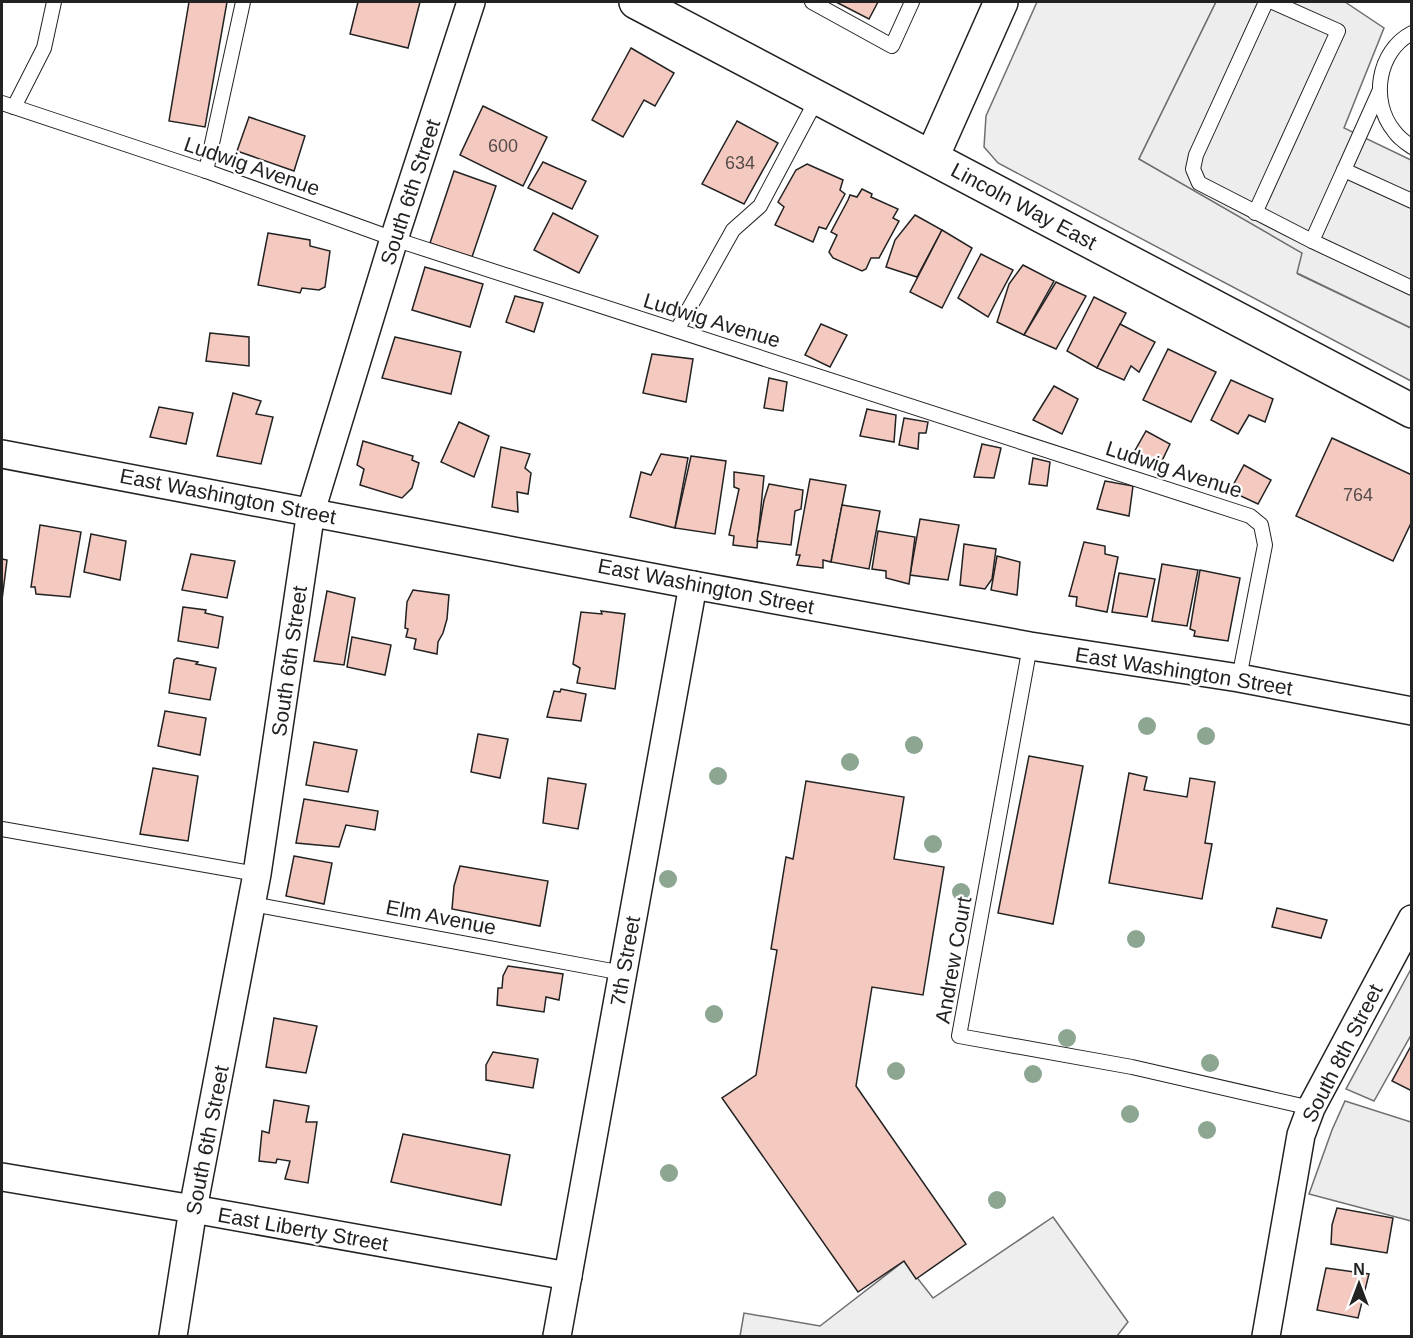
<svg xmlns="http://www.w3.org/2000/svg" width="1413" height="1338" font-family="Arial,sans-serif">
  <rect width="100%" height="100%" fill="#fff"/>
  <g fill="#eee" stroke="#6f6f6f" stroke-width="1.5">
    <polygon points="1037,2 1216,2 1139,159 1303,253 1298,274 1411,328 1411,381 998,163 984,147 986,116"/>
    <polygon points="1053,1217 1128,1322 1117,1336 740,1336 744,1313 820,1326 904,1261 933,1298"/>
  </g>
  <g fill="#ededed" stroke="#6f6f6f" stroke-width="1.5">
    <polygon points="1216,2 1345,2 1384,28 1344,128 1411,160 1411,328 1297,273 1302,253 1139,159"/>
    <polygon points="1411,969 1411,1035 1374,1101 1346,1089"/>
    <polygon points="1345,1101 1411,1122 1411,1221 1309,1194 1332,1130"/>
  </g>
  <g fill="#f3c9c0" stroke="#222" stroke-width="1.5">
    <polygon points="189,2 227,2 205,127 169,121"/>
    <polygon points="358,2 420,2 408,48 350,34"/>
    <polygon points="836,2 878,2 869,19"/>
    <polygon points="631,48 674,73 655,106 644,100 623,137 592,120"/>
    <polygon points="483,106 547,137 523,186 460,155"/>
    <polygon points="249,117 305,136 294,171 237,151"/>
    <polygon points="737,121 778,143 744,204 702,184"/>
    <polygon points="543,162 586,181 572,209 528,188"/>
    <polygon points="807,164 843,180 840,190 845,194 826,229 819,227 813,242 775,225 784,207 778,202 796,170"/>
    <polygon points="454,171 496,186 472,257 430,243"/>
    <polygon points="862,189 872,194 871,197 898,209 893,218 899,221 879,258 871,258 866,269 862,271 833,258 829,252 837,235 831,232 848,200 850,195 857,197"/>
    <polygon points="553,213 598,236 579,273 534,250"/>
    <polygon points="915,215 942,230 917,277 886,267 895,240"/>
    <polygon points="942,230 972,248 942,308 910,292"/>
    <polygon points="268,233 310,240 310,246 330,251 325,287 319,290 302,288 300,293 258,285"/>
    <polygon points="981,254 1013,270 988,317 958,298"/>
    <polygon points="1023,265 1054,281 1024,335 997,322 1009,284"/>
    <polygon points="425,267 483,284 470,327 412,310"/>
    <polygon points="1056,282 1086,296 1056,349 1024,335"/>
    <polygon points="515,296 543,303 534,332 506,322"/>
    <polygon points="1094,297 1126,313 1097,368 1067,351"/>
    <polygon points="821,324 847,335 830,367 805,355"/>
    <polygon points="1120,324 1155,342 1139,372 1131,366 1124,380 1097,368"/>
    <polygon points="210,333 249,337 249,366 206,361"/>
    <polygon points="395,337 461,352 451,394 382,378"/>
    <polygon points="1168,349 1216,372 1191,422 1143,400"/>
    <polygon points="652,354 693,359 686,402 643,393"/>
    <polygon points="769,378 787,382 783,411 764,408"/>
    <polygon points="1231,380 1273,399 1265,422 1249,415 1238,434 1211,420"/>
    <polygon points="1054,386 1078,399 1062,434 1033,420"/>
    <polygon points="233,393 261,401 256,414 273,417 261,464 217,456"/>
    <polygon points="159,407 193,413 186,444 150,437"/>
    <polygon points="867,409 896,415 894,442 860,436"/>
    <polygon points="904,418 928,422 926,433 919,433 918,449 899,445"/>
    <polygon points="459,422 489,436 474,477 441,462"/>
    <polygon points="1146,431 1170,444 1159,467 1133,454"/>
    <polygon points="1332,438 1412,475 1412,521 1393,561 1296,516"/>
    <polygon points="363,441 413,456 412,460 419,463 412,488 402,498 360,485 364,469 357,465"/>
    <polygon points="982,444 1001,448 994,478 974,477"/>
    <polygon points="501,447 530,454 525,468 531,473 528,494 517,492 518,512 492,507"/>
    <polygon points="661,454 688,458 675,528 630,517 641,472 651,475"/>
    <polygon points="691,456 726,461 715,534 675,528"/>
    <polygon points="1033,458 1050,462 1047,486 1029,484"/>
    <polygon points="1244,465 1271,480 1258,504 1230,491"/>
    <polygon points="734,472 764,476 757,548 733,545 734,536 729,535 739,489 734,487"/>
    <polygon points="810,479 846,485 831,562 823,560 823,568 797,565 800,555 796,555"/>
    <polygon points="1105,481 1133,486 1129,516 1097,509"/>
    <polygon points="769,484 803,490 801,509 795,511 791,545 757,541 764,500"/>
    <polygon points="842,505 880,511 869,569 831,562"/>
    <polygon points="920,519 959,525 948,580 910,575"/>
    <polygon points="40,525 81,532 70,597 36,594 35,587 31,587"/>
    <polygon points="878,531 915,537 909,584 886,578 886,571 872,569"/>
    <polygon points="91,534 126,541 120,580 84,572"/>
    <polygon points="1084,542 1105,546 1105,554 1118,557 1107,612 1076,606 1077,597 1069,596"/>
    <polygon points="964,544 996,549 992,579 985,589 960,585"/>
    <polygon points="191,554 235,561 227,598 182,590"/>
    <polygon points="997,556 1020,562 1017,595 991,590"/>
    <polygon points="2,559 7,560 2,600"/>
    <polygon points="1162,564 1198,570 1187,626 1152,621"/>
    <polygon points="1200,570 1240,578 1228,641 1194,636 1195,631 1190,629"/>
    <polygon points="1119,573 1155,579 1147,617 1112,612"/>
    <polygon points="413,590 449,595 447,619 443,633 438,642 437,654 414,649 416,639 406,637 408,629 405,628 407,602"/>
    <polygon points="327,591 355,598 344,665 314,661"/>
    <polygon points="183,607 206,610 205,613 223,617 218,648 178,641"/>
    <polygon points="601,611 625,614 615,689 577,683 580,668 573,664 581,612 602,614"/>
    <polygon points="352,637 391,645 385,675 347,667"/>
    <polygon points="177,658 198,662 196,664 216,668 210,700 169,693 174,660"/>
    <polygon points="561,689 586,694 581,721 547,717 554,691 560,692"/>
    <polygon points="165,711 206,718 200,755 158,746"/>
    <polygon points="478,734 508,739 500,778 471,772"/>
    <polygon points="314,742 357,750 348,792 306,785"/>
    <polygon points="1029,756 1083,766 1053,924 998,913"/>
    <polygon points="153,768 198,776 188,841 140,834"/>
    <polygon points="1129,773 1147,777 1144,790 1187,797 1190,778 1215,782 1205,843 1212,844 1202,899 1109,883"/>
    <polygon points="548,778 586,784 578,829 543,823"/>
    <polygon points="806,781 904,797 894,859 944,867 923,995 872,987 856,1086 966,1244 916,1279 904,1261 858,1292 722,1098 756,1075 777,950 771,949 786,857 793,859"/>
    <polygon points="304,799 378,811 375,830 346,825 339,847 296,843"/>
    <polygon points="294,856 332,863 324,904 286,896"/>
    <polygon points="460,866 548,881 540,926 452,909 454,886"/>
    <polygon points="1277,908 1327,920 1321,938 1272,927"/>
    <polygon points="508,966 563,974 559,1000 546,997 544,1012 497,1005 498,988 502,988 503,976"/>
    <polygon points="274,1018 317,1026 306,1073 266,1067"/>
    <polygon points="1412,1044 1412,1091 1392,1081"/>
    <polygon points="493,1052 538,1059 533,1088 486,1080 486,1065"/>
    <polygon points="274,1100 309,1106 306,1122 317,1122 308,1183 285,1179 290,1161 277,1159 276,1163 259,1161 262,1131 269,1133"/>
    <polygon points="403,1134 510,1155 501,1205 391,1182"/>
    <polygon points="1337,1208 1393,1218 1387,1253 1331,1244 1332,1225"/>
    <polygon points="1326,1268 1369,1274 1358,1318 1317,1310"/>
  </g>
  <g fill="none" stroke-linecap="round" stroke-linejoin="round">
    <g stroke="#222" stroke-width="16">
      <g id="service">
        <polyline points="812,2 892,46 912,2"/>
        <polyline points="1266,2 1196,155 1193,169 1199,183 1312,241"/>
        <path d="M1412,33C1377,51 1370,102 1394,131C1398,137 1406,143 1412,147"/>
        <polyline points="1379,92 1344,170 1412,201"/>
        <polyline points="2,103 206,171 394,239 1250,516 1261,525 1265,545 1239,678"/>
        <polyline points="14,107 44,48 54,2"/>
        <polyline points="1344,170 1312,241 1412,288"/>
        <polyline points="206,171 243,2"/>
        <polyline points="1255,213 1338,31 1273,2"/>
        <polyline points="677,330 733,230 760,206 818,97"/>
        <polyline points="1030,646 959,1036 1132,1067 1311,1108"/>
        <polyline points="2,829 257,874"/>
        <polyline points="252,904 623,973"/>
      </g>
    </g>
    <g stroke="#222" stroke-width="30">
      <g id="minor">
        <polyline points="2,454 693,585 1030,646 1239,678 1412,711"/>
        <polyline points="2,1177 193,1209 568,1276"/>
        <polyline points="173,1336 193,1209 257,874 311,511 394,239 471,2"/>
        <polyline points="557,1336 693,585"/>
        <polyline points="1266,1336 1301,1135 1311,1108 1412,919"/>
      </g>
    </g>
    <g stroke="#222" stroke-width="36">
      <polyline id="tertiary" points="932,157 1001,2"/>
    </g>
    <g stroke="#222" stroke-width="36">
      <polyline id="trunk" points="636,2 1412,411"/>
    </g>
    <use href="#service" stroke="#fff" stroke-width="14"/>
    <use href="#minor" stroke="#fff" stroke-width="27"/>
    <use href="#tertiary" stroke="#fff" stroke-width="33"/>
    <use href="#trunk" stroke="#fff" stroke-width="33"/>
  </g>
  <g fill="#8da692">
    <circle cx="1147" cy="726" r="9"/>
    <circle cx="1206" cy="736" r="9"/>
    <circle cx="914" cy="745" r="9"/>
    <circle cx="850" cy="762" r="9"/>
    <circle cx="718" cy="776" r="9"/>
    <circle cx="933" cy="844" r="9"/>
    <circle cx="668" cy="879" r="9"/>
    <circle cx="961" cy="892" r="9"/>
    <circle cx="1136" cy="939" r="9"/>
    <circle cx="714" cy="1014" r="9"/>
    <circle cx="1067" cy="1038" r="9"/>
    <circle cx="1210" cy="1063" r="9"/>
    <circle cx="896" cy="1071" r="9"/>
    <circle cx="1033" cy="1074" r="9"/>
    <circle cx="1130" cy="1114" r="9"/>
    <circle cx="1207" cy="1130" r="9"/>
    <circle cx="669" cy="1173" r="9"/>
    <circle cx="997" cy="1200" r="9"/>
  </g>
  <g text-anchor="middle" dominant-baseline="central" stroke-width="4.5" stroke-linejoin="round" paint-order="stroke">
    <g font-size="18" fill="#564c4a">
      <text x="503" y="146">600</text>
      <text x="740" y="163">634</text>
      <text x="1358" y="495">764</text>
    </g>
    <g font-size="21" fill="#222" stroke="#fff">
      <text transform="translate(252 166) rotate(19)">Ludwig Avenue</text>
      <text transform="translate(410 192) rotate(-72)">South 6th Street</text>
      <text transform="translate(1024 206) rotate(28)">Lincoln Way East</text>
      <text transform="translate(712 320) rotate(17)">Ludwig Avenue</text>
      <text transform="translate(1174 469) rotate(18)">Ludwig Avenue</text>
      <text transform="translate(228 496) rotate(11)">East Washington Street</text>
      <text transform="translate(706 586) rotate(11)">East Washington Street</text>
      <text transform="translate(289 661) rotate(-82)">South 6th Street</text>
      <text transform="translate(1184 671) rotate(9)">East Washington Street</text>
      <text transform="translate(441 917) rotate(11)">Elm Avenue</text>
      <text transform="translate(953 960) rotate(-80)">Andrew Court</text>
      <text transform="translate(625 961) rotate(-80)">7th Street</text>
      <text transform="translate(1342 1053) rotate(-63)">South 8th Street</text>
      <text transform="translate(207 1140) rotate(-79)">South 6th Street</text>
      <text transform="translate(303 1229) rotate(10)">East Liberty Street</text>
    </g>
  </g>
  <rect width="1413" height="1338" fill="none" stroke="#222222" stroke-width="6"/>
  <g transform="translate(1359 1284)" stroke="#ffffff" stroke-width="4.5" paint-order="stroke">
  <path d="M0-4.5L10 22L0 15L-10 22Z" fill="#222222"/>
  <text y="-9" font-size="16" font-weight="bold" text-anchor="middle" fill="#222222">N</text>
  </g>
</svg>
